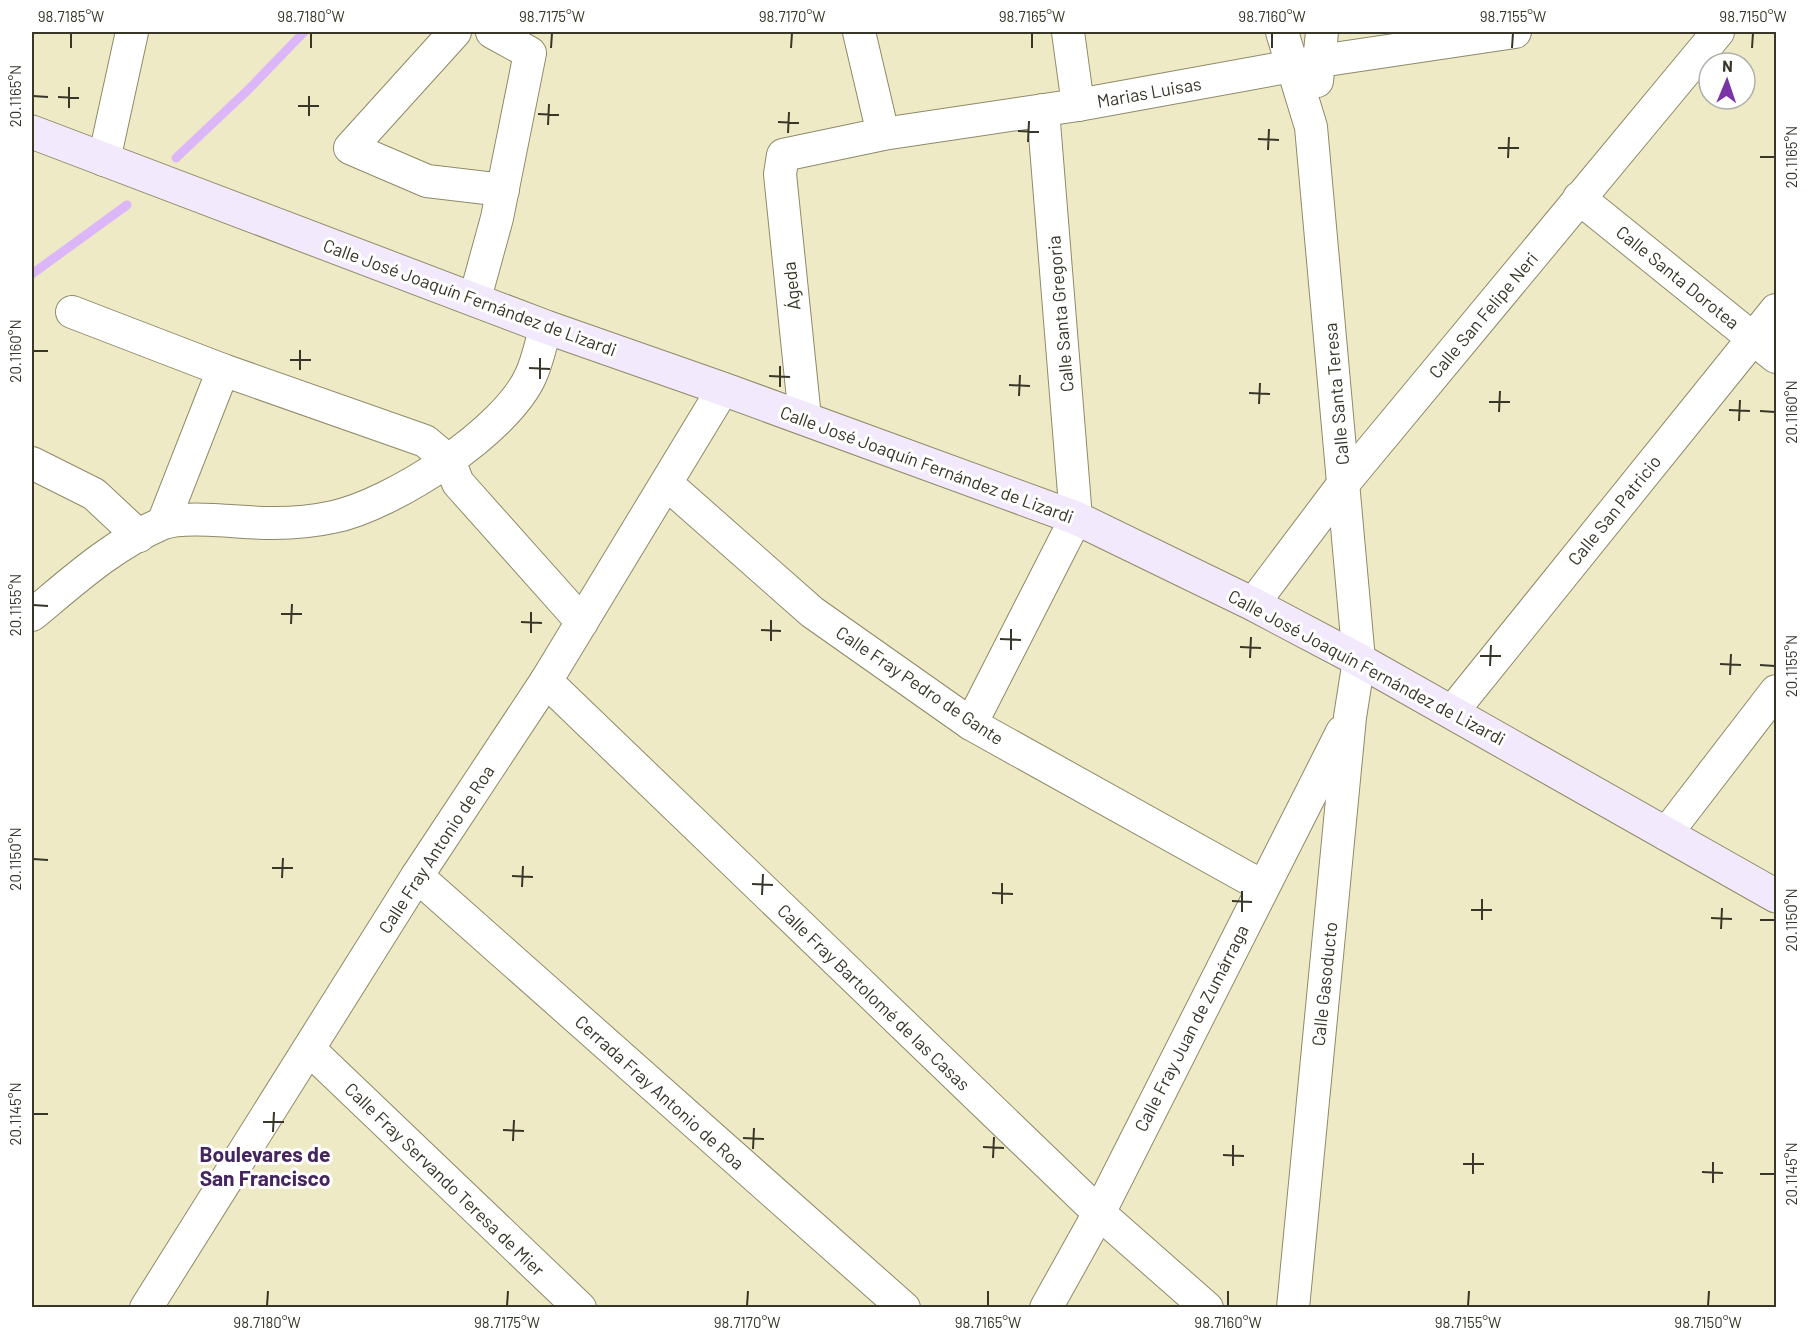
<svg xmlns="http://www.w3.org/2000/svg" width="1808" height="1339" font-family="Barlow,sans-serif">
  <rect width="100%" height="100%" fill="#efeac6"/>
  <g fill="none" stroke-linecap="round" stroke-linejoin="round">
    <g stroke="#dbb7f9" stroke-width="9">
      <polyline points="176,158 249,89 304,32"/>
      <polyline points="32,274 127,205"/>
    </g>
    <g stroke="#8e8a69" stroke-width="34">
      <g id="street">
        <polyline points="455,32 350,148 427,181 503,190"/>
        <polyline points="859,32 883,134"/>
        <polyline points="1068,32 1078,105"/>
        <polyline points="1282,32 1311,127 1359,660 1350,717 1293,1308"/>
        <polyline points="1317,81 1322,32"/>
        <polyline points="104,160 132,32"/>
        <polyline points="1579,198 1776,357"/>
        <polyline points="475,298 497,218 530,53 492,32"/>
        <polyline points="72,312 223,370 425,441 449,461 458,483 582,622"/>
        <polyline points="805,418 780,174 783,155 883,134 1078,105 1320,61 1515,32"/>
        <polyline points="32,463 94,494 139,536"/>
        <polyline points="667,484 812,612 971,724 1262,886"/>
        <polyline points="163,523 223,370"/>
        <polyline points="1253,604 1344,483 1718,32"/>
        <path d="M32,615C72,582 112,545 161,524C186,514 246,524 274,523C293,523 315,521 333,517C392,505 507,431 531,375C538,360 541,342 546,327"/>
        <polyline points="546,681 1099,1213 1207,1308"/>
        <polyline points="1452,712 1776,310"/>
        <polyline points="971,724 1076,518 1043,110"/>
        <polyline points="1666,834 1776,691"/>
        <polyline points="417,876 904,1308"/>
        <polyline points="310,1050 580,1308"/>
        <polyline points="146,1308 417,876 546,681 723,389"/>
        <polyline points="1046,1308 1099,1213 1342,732"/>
      </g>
    </g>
    <g stroke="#8e8a69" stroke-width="35">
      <polyline id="secondary" points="32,132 546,327 723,389 1076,518 1253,604 1359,660 1776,896"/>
    </g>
    <use href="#street" stroke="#fff" stroke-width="32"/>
    <use href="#secondary" stroke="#f3e9fc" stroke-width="33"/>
  </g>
  <path fill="none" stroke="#383628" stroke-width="2" d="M71,48V33M311,48V33M551,48L552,33M791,48L792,33M1032,48V33M1272,48V33M1512,48L1513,33M1752,48L1753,33M33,96L48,97M58,97L79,98M298,106H319M69,108V87M538,114L559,115M309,116V96M778,122L799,123M548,125L549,104M1018,131L1039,132M788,133L789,112M1258,139L1279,140M1028,142L1029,121M1498,148H1519M1268,150L1269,129M1760,157H1775M1508,158L1509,137M33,351H48M290,360H311M529,368L550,369M300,370V350M769,376L790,377M540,379V358M1009,385L1030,386M780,387V366M1249,393L1270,394M1019,396L1020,375M1489,402H1510M1259,404L1260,383M1729,410L1750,411M1760,411L1775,412M1499,412L1500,391M1739,421L1740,400M33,605L48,606M281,614H302M521,622L542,623M291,624L292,604M761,630L781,631M531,633V612M1000,639L1021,640M771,641V620M1240,647L1261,648M1011,650V629M1480,656H1501M1250,658L1251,637M1720,664L1741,665M1760,665L1775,666M1490,666L1491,645M1730,675L1731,654M33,859L48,860M272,868H293M512,876L533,877M282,878L283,858M752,884L773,885M522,887L523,866M992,893L1013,894M762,895L763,874M1232,901L1252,902M1002,904V883M1471,910H1492M1242,912V891M1711,918L1732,919M1482,920V899M1760,920H1775M1721,929L1722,908M33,1114H48M263,1122H284M503,1130L524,1131M273,1132L274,1112M743,1138L764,1139M513,1141L514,1120M983,1147L1004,1148M753,1149L754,1128M1223,1155L1244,1156M993,1158L994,1137M1463,1164H1484M1233,1166V1145M1702,1172L1723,1173M1473,1174V1153M1760,1174H1775M1713,1183V1162M267,1306L268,1291M507,1306L508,1291M747,1306L748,1291M988,1306V1291M1228,1306V1291M1468,1306L1469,1291M1708,1306L1709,1291"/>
  <g text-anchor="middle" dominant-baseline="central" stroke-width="6" stroke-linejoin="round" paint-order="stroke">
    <g font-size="18" fill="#383628" stroke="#fff">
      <text transform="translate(1149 92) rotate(-10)">Marias Luisas</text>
      <text transform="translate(1678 277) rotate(39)">Calle Santa Dorotea</text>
      <text transform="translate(791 286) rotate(-96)">Ágeda</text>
      <text transform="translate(470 297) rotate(20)">Calle José Joaquín Fernández de Lizardi</text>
      <text transform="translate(1060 314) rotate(-95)">Calle Santa Gregoria</text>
      <text transform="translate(1483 315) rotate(-50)">Calle San Felipe Neri</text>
      <text transform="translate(1336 394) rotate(-95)">Calle Santa Teresa</text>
      <text transform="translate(927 464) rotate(20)">Calle José Joaquín Fernández de Lizardi</text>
      <text transform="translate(1614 510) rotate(-51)">Calle San Patricio</text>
      <text transform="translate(1367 667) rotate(28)">Calle José Joaquín Fernández de Lizardi</text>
      <text transform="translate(920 685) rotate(34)">Calle Fray Pedro de Gante</text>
      <text transform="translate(436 849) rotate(-57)">Calle Fray Antonio de Roa</text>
      <text transform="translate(1324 984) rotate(-84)">Calle Gasoducto</text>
      <text transform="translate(874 997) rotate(44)">Calle Fray Bartolomé de las Casas</text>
      <text transform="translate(1191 1028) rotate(-63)">Calle Fray Juan de Zumárraga</text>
      <text transform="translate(660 1092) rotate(42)">Cerrada Fray Antonio de Roa</text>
      <text transform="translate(445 1179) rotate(44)">Calle Fray Servando Teresa de Mier</text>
    </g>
    <g font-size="21" font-weight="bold" fill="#45255d" stroke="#fff">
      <text x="265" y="1153">Boulevares de<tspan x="265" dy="24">San Francisco</tspan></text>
    </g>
  </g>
  <rect width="1808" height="1339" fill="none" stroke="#ffffff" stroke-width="66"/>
  <g transform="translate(1727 81) rotate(2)"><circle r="28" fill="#ffffff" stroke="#afafa9" stroke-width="1.5"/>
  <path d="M0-4.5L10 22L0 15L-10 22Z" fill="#7a34a7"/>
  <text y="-9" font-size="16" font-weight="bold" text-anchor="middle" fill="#383628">N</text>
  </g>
  <rect x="33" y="33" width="1742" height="1273" fill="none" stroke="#383628" stroke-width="2"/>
  <g font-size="15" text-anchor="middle" fill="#383628">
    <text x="71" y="22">98.7185°W</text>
    <text x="311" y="22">98.7180°W</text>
    <text x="552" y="22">98.7175°W</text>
    <text x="792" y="22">98.7170°W</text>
    <text x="1032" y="22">98.7165°W</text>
    <text x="1272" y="22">98.7160°W</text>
    <text x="1513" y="22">98.7155°W</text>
    <text x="1753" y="22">98.7150°W</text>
    <text transform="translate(16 96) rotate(-90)" y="5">20.1165°N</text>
    <text transform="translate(1792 157) rotate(-90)" y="5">20.1165°N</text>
    <text transform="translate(16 351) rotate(-90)" y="5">20.1160°N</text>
    <text transform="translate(1792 412) rotate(-90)" y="5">20.1160°N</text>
    <text transform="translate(16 605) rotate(-90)" y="5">20.1155°N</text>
    <text transform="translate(1792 666) rotate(-90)" y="5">20.1155°N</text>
    <text transform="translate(16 859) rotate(-90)" y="5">20.1150°N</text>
    <text transform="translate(1792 920) rotate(-90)" y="5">20.1150°N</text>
    <text transform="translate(16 1114) rotate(-90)" y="5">20.1145°N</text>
    <text transform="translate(1792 1174) rotate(-90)" y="5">20.1145°N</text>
    <text x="267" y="1328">98.7180°W</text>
    <text x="507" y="1328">98.7175°W</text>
    <text x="747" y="1328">98.7170°W</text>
    <text x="988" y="1328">98.7165°W</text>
    <text x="1228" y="1328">98.7160°W</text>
    <text x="1468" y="1328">98.7155°W</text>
    <text x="1708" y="1328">98.7150°W</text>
  </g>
</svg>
